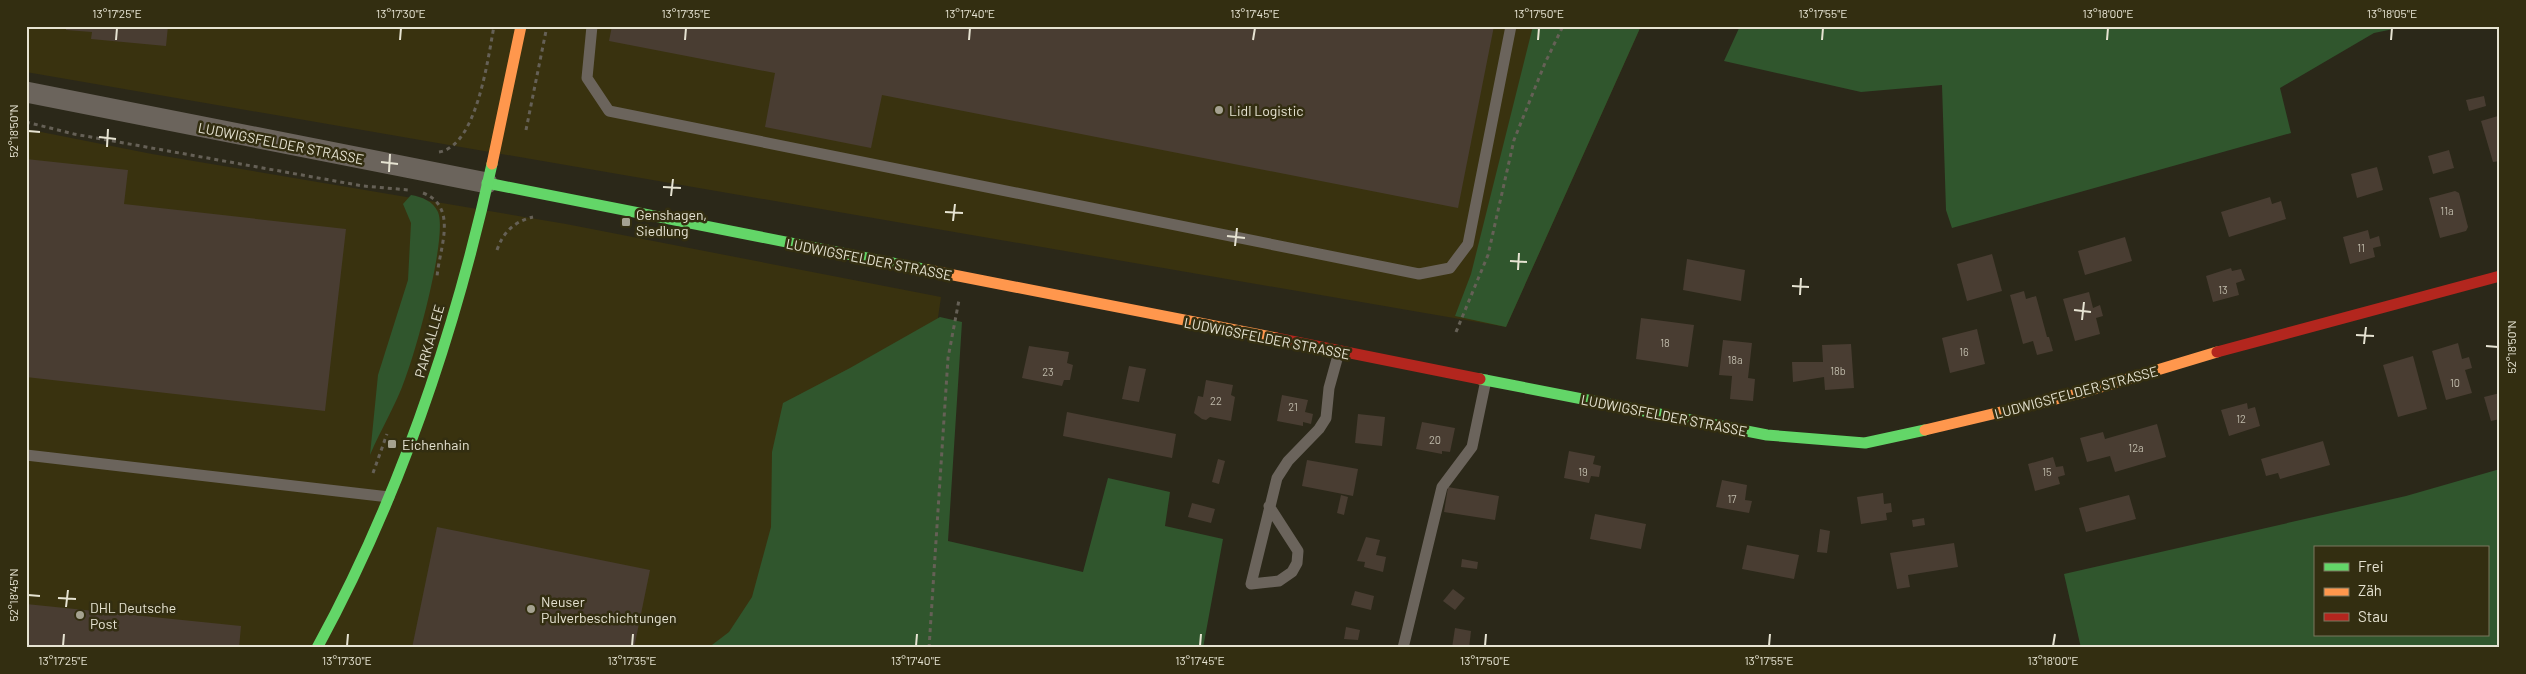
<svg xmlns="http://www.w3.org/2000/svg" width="2526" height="674" font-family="Barlow,sans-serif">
  <rect width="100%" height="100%" fill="#2b2819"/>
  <g fill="#39320f">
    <polygon points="26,26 1641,26 1506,327 26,72"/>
    <polygon points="26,129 152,154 566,224 941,297 932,359 786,551 744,648 26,648"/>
  </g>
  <g fill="#30562d" fill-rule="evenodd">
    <polygon points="1533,26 1641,26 1506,327 1455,316 1471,274"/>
    <polygon points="1740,26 2408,26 2374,33 2280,88 2291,133 1952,228 1946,210 1942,85 1861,92 1724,61"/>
    <path d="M411,195C422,197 433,201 438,212C448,236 416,351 405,379C396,405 381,429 370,455L378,375L408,280L411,223L403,204Z"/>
    <polygon points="940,317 962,322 948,541 1083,572 1108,478 1170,492 1165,526 1223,539 1203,648 708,648 729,632 752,597 771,527 772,452 783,403 850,368"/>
    <path d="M2500,469V648H2081L2064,574L2406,496ZM2315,548H2487V635H2315Z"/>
  </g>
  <g fill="#493d32">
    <polygon points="66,26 168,26 166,46 91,39 92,32 66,30"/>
    <polygon points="612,26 1494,26 1458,208 882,95 871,148 765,127 775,73 609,41"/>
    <polygon points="2484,96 2486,106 2469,111 2466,100"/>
    <polygon points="2498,116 2500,161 2493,162 2481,121"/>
    <polygon points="2449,150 2454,168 2433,174 2428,156"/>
    <polygon points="26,159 128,170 124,204 346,229 325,411 26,377"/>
    <polygon points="2377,167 2383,190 2357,198 2351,174"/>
    <polygon points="2455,191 2459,193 2468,227 2466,231 2440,238 2429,198"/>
    <polygon points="2270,197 2272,204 2281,201 2286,219 2229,237 2221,212"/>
    <polygon points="2368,230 2370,239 2379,236 2381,246 2373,248 2375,257 2350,264 2343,237"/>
    <polygon points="2125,237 2132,261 2085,275 2078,251"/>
    <polygon points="1992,254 2002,291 1967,301 1957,264"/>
    <polygon points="1687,259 1745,270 1741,301 1683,290"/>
    <polygon points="2231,268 2232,271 2241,269 2245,280 2236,283 2239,295 2213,302 2206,276"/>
    <polygon points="2024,291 2026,299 2036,296 2047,337 2049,337 2053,351 2037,355 2033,341 2023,344 2010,295"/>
    <polygon points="2089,292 2093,308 2100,305 2103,316 2096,318 2100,334 2075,341 2063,299"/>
    <polygon points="1641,318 1694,325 1688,367 1636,359"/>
    <polygon points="1977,329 1985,364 1950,373 1942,338"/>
    <polygon points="1723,340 1752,343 1748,378 1755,379 1753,401 1730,399 1732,376 1719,375"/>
    <polygon points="2458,343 2462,359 2469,357 2472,368 2465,370 2472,393 2446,400 2432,351"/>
    <polygon points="1851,344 1854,388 1825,390 1824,377 1793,382 1792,362 1823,362 1822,345"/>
    <polygon points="1029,346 1069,352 1067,363 1073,365 1070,380 1064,380 1062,386 1022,378"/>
    <polygon points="2413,356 2427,409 2398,417 2383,365"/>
    <polygon points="1129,366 1146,369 1139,402 1122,399"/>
    <polygon points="1206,380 1233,385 1231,395 1235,397 1231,421 1210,417 1206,420 1202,419 1194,413 1198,396 1203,397"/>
    <polygon points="2500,393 2500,419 2491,421 2484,397"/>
    <polygon points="1282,395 1308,400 1305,412 1313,414 1311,424 1303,422 1303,426 1277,421"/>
    <polygon points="2247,403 2248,409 2255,407 2260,426 2229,436 2221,410"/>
    <polygon points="1067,412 1176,434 1172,458 1063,436"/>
    <polygon points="1358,414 1385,417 1382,446 1355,443"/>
    <polygon points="1422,422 1455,428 1450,452 1442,451 1442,454 1416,449"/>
    <polygon points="2157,424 2166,457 2115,472 2110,456 2087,462 2080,438 2103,432 2105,439"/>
    <polygon points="2323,441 2330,465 2280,479 2278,473 2266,476 2261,459"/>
    <polygon points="1569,451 1595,456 1593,464 1601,466 1599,477 1591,476 1589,483 1564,478"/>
    <polygon points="2053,457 2056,467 2063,466 2065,475 2058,477 2060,484 2035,491 2028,464"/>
    <polygon points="1218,459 1225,461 1219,484 1212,482"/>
    <polygon points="1307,460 1358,469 1353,496 1302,486"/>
    <polygon points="1722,480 1747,485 1745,500 1752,501 1749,513 1716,507"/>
    <polygon points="1448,487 1499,496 1495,520 1444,512"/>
    <polygon points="1883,493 1884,504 1891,503 1892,512 1886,513 1887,520 1861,524 1857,497"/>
    <polygon points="1341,495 1348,497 1344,515 1337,513"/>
    <polygon points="2129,495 2136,519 2086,532 2079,508"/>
    <polygon points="1192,503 1215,509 1211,523 1188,517"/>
    <polygon points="1595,514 1646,524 1641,549 1590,539"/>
    <polygon points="1924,518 1925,525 1913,527 1912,520"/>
    <polygon points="437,527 650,570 634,648 412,648"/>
    <polygon points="1820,529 1830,531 1827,553 1817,552"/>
    <polygon points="1366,537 1380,540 1376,555 1386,557 1383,572 1364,567 1365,562 1357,561"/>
    <polygon points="1954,543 1958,567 1908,575 1910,587 1897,589 1890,553"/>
    <polygon points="1747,545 1799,555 1794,579 1742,569"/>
    <polygon points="1462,559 1478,562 1477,569 1461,567"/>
    <polygon points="1453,589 1465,598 1455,610 1443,601"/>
    <polygon points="1355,591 1374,596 1371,610 1351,605"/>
    <polygon points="26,604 241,626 239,648 26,648"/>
    <polygon points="1346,627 1360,630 1358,640 1344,639"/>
    <polygon points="1455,628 1471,631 1469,648 1452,648"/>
  </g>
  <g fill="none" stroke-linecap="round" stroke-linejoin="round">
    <g stroke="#656056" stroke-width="3" stroke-dasharray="4 4" stroke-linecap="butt">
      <polyline points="26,122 74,134 363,186 409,190"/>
      <polyline points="526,130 547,26"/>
      <path d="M439,152C477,146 488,58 494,26"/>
      <path d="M423,193C459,207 439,249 437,277H439"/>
      <path d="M497,250C503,232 515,221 533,217"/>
      <polyline points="1456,332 1488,255 1514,140 1545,63 1563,26"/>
      <polyline points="373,473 387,434"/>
      <polyline points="929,648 948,358 959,300"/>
    </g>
    <g stroke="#6b645c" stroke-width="11">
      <polyline points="592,26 587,78 609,111 1419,274 1450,268 1468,244 1511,26"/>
      <polyline points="26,455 389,497"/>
      <polyline points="1269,506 1298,551 1297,563 1292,572 1279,581 1251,584 1277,478 1288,461 1319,429 1326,418 1329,388 1339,352"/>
      <polyline points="1403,648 1442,487 1472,447 1486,380"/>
    </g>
    <polyline stroke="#6b645c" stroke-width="21" points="26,92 487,183"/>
    <g stroke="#63d668" stroke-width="11">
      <polyline points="487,183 928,270"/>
      <polyline points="1480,379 1767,435 1865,443 1925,430"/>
      <path d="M317,648C400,496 455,333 492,164"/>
    </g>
    <g stroke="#ff974d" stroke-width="11">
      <polyline points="492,164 521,26"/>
      <polyline points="928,270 1276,338"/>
      <polyline points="1925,430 2081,393 2217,352"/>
    </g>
    <g stroke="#b3261e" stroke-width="11">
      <polyline points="1276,338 1480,379"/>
      <polyline points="2217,352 2500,276"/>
    </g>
  </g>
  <path fill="none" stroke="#e6e3d2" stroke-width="2" d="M116,40L117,28M400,40L401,28M685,40L686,28M969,40L970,28M1253,40L1255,28M1538,40L1539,28M1822,40L1823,28M2107,40L2108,28M2391,40L2392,28M28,131L40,132M99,137L116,139M107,147L108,129M381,162L398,164M389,172L390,154M663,187L681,188M671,196L673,179M945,212L963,213M953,221L955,204M1227,236L1245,238M1235,246L1237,228M1510,261L1527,262M1518,270L1519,253M1792,286L1809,287M1800,295L1801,278M2074,310L2091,312M2082,320L2084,302M2356,335L2374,336M2364,344L2366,327M2486,346L2498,347M28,595L40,596M58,598L76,599M66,607L68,590M63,646L64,634M347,646L348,634M632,646L633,634M916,646L917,634M1200,646L1201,634M1485,646L1486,634M1769,646L1770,634M2053,646L2055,634"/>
  <g fill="#a5a291" stroke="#332e11" stroke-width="2">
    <circle cx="1219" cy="110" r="5"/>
    <rect x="621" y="217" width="10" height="10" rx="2.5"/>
    <rect x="387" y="439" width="10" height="10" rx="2.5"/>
    <circle cx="531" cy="609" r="5"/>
    <circle cx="80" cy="615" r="5"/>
  </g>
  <g text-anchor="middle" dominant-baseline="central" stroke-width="5" stroke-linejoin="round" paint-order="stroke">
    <g font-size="11" fill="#bfbaaa">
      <text x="2447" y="210">11a</text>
      <text x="2361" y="247">11</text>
      <text x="2223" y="289">13</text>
      <text x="1665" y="342">18</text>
      <text x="1964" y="351">16</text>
      <text x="1735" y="359">18a</text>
      <text x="1838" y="370">18b</text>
      <text x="1048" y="371">23</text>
      <text x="2455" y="382">10</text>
      <text x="1216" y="400">22</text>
      <text x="1293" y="406">21</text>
      <text x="2241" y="418">12</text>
      <text x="1435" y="439">20</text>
      <text x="2136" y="447">12a</text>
      <text x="1583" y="471">19</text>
      <text x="2047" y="471">15</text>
      <text x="1732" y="498">17</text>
    </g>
    <g font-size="14" fill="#e6e3d2" stroke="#332e11" text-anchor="start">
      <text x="1229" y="110">Lidl Logistic</text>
      <text x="636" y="214">Genshagen,<tspan x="636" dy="16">Siedlung</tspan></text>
      <text x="402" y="444">Eichenhain</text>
      <text x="541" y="601">Neuser<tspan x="541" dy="16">Pulverbeschichtungen</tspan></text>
      <text x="90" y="607">DHL Deutsche<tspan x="90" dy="16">Post</tspan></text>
    </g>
    <g font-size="14" fill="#e6e3d2" stroke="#332e11">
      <text transform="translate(281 143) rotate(11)">LUDWIGSFELDER STRASSE</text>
      <text transform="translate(869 259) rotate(11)">LUDWIGSFELDER STRASSE</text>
      <text transform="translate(1267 338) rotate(11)">LUDWIGSFELDER STRASSE</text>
      <text transform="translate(429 341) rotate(-74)">PARKALLEE</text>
      <text transform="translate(2076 392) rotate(-15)">LUDWIGSFELDER STRASSE</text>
      <text transform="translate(1664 415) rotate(11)">LUDWIGSFELDER STRASSE</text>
    </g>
  </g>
  <rect width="2526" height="674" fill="none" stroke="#332e11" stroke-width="55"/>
  <rect x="2314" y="546" width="175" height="90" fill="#332e11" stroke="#7b765e"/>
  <rect x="2324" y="563" width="25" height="8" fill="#63d668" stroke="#7b765e"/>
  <text x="2358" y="572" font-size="15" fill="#e6e3d2">Frei</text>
  <rect x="2324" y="588" width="25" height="8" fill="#ff974d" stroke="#7b765e"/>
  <text x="2358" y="596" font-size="15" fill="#e6e3d2">Zäh</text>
  <rect x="2324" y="613" width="25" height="8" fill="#b3261e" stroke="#7b765e"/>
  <text x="2358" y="622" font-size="15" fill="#e6e3d2">Stau</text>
  <rect x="28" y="28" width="2470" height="618" fill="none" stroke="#e6e3d2" stroke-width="2"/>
  <g font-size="12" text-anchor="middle" fill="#e6e3d2">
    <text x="117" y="18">13°17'25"E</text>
    <text x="401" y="18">13°17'30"E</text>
    <text x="686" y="18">13°17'35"E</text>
    <text x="970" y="18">13°17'40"E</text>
    <text x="1255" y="18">13°17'45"E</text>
    <text x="1539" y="18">13°17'50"E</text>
    <text x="1823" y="18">13°17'55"E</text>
    <text x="2108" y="18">13°18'00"E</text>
    <text x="2392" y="18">13°18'05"E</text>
    <text transform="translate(14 131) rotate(-90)" y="4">52°18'50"N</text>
    <text transform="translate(2512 347) rotate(-90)" y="4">52°18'50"N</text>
    <text transform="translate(14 595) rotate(-90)" y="4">52°18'45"N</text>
    <text x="63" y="665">13°17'25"E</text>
    <text x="347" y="665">13°17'30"E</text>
    <text x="632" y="665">13°17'35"E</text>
    <text x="916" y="665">13°17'40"E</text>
    <text x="1200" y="665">13°17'45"E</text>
    <text x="1485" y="665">13°17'50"E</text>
    <text x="1769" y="665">13°17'55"E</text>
    <text x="2053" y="665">13°18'00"E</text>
  </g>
</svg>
